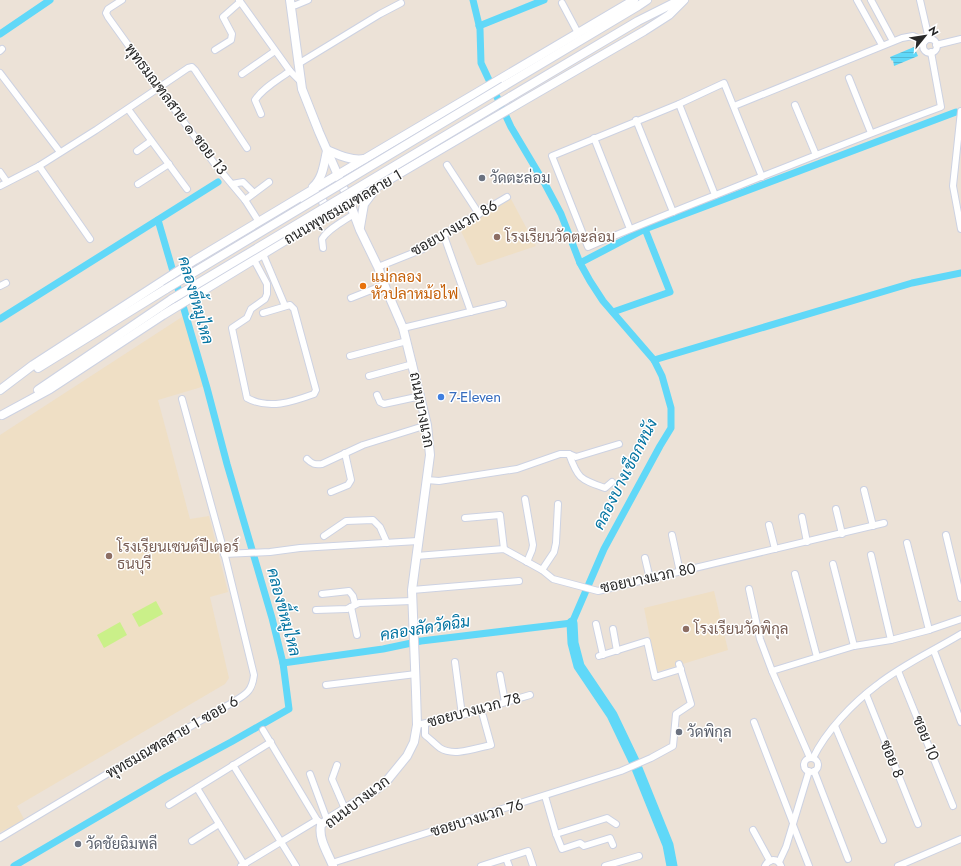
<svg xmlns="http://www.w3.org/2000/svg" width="961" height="866" font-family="Jost,Sarabun,sans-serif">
  <defs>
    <pattern id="water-rules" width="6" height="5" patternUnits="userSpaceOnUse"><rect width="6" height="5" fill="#60d8f8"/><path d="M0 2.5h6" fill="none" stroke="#53b9d5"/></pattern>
  </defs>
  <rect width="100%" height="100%" fill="#ece2d7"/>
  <g fill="#efdfc5">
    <polygon points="510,197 536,246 480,265 477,265 459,227"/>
    <polygon points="185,315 205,386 158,400 190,519 209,516 228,592 210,597 229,678 225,684 17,806 25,821 0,832 0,435"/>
    <polygon points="714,591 728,650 657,672 644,608"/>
  </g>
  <g fill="#caf089">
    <polygon points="156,601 163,614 139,627 132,614"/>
    <polygon points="120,622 127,635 104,648 97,635"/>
  </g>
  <polygon fill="url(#water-rules)" points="914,47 918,56 894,66 893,60 892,61 890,57"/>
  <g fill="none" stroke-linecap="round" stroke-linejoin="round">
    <g stroke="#60d8f8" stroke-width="7">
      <polyline points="479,26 544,0"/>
      <polyline points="0,34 50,0"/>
      <polyline points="580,263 645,229 956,112"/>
      <polyline points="613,312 670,292 645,229"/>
      <polyline points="0,319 218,182"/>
      <polyline points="654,360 912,283 961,273"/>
      <polyline points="283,663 383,649 421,641 572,623 604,549 660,446 671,428 671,408 662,376 654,360 603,301 590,281 580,263 561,214 545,184 511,127 481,63 480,29 473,0"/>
      <polyline points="14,866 166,777 231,742 289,709 283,663 272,618 227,464 207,388 158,220"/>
    </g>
    <polyline stroke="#60d8f8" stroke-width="11" points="572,623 573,643 579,666 612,715 634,761 668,845 672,866"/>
    <g stroke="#cdd2e2" stroke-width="8">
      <g id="minor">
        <polyline points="122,0 108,9 106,13 108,17 159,88 214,163 245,200 259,222"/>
        <polyline points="239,0 290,71 300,81"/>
        <polyline points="857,0 882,45"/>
        <polyline points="871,0 893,41"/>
        <polyline points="920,0 929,39"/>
        <polyline points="562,3 578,33"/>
        <polyline points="291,6 296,5 308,0"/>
        <circle cx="930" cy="46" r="7"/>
        <polyline points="936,45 961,39"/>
        <polyline points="215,50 231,40 232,34 223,17 240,2"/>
        <polyline points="0,51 2,49"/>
        <polyline points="298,64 380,14 401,3"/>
        <polyline points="0,73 60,152"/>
        <polyline points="242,74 275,51"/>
        <polyline points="849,78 871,133"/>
        <polyline points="679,104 715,195"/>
        <polyline points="795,105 816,155"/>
        <polyline points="734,106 902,38 913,36 925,41"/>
        <polyline points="128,109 187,189"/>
        <polyline points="961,111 953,186 961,229"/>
        <path d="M261,114L255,100C264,87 278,80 290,71"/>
        <polyline points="636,120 673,212"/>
        <polyline points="594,138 630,229"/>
        <polyline points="137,151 151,141"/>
        <polyline points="447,165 479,214"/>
        <polyline points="39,166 90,239"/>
        <polyline points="0,172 7,182"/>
        <path d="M762,177L724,83L679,104L552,156L588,247C646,222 704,200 763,176C822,153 881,129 941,107L931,52"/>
        <polyline points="138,184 169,164"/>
        <polyline points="232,184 243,182 254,193"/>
        <polyline points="0,186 39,166 96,130 188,68 192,67 195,70 247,148"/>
        <polyline points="245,200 269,182"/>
        <polyline points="444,236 471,312"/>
        <path d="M323,248L322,239C329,228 344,221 354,214"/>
        <polyline points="263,254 285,306"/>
        <path d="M254,260L267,284V294L265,299L251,309L247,318L232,328L247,398C269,410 292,402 314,394L316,390L294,309L290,305L263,313"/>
        <polyline points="378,267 423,249 451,230 507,197"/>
        <polyline points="0,286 6,283"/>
        <polyline points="351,298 384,285"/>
        <polyline points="403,328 503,304"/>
        <polyline points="350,356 407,341"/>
        <polyline points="369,376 413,364"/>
        <polyline points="377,395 380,402 384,404 421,396"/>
        <path d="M569,454C578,479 580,479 605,488L612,482"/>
        <path d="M307,459C312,464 315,465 322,464L363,445L427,425"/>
        <polyline points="427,480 439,481 517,469 560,454 569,454 576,457 619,444"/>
        <polyline points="864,490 873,526"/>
        <polyline points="331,492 348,485 351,480 345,453"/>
        <polyline points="525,499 533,545 532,550 527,562"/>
        <polyline points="836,509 842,534"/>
        <polyline points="802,517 807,542"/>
        <polyline points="465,518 500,515 504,549"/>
        <polyline points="769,525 775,549"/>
        <polyline points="672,535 680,572"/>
        <polyline points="946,535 961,598"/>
        <polyline points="324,536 346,521 373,520 380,527 387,543"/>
        <polyline points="907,543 929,630"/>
        <polyline points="224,554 270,552 300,548 418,541"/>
        <polyline points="871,555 891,640"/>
        <polyline points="416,556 504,549 542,570 553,579 598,591 884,523"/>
        <polyline points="645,558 650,579"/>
        <polyline points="833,564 854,646"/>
        <polyline points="542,570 554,552 556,543 558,504"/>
        <polyline points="795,574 817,657"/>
        <polyline points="749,589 760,639 772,671 810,758"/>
        <polyline points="412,590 519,581"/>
        <polyline points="322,594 349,591 353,596 355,604"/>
        <polyline points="351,607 357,635"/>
        <polyline points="316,610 347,609 359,603 412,601"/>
        <polyline points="596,624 603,655"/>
        <polyline points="613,629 617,651"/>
        <polyline points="934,651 961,722"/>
        <polyline points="599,656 647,641 655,677 681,669"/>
        <polyline points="455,662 462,715"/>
        <polyline points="772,671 854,646 891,640 929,630 961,619"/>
        <polyline points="898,671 953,806"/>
        <polyline points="500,675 505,702"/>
        <polyline points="326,685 416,674"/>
        <polyline points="866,694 918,824"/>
        <polyline points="754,722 793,823"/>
        <polyline points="417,725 462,715 530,695"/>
        <path d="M425,725V735C430,739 435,744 440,748C454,757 476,748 491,745L483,716"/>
        <polyline points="835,726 883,840"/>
        <polyline points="263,730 317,820"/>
        <path d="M813,758C826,731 853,703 877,685C902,665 933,651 961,634"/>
        <circle cx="811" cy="765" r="7"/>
        <polyline points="233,765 296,866"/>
        <polyline points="337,765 332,779 345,809"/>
        <polyline points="814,771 848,859"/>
        <polyline points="310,774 327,820"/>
        <polyline points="197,788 245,866"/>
        <polyline points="545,796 556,834 562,849 580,843 584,846 610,838 613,845"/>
        <polyline points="169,805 271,742"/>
        <polyline points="793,825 809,866"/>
        <polyline points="753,830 770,861"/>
        <polyline points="556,834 607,818 616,824"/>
        <path d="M0,838L117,768L230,704C244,695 252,693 254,675L223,548L182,399"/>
        <polyline points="192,841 219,824"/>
        <polyline points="506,858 509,866"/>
        <polyline points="779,862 786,847 809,771"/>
        <polyline points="332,863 621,771 651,758 673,746 676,714 691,704 679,664"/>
        <polyline points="241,866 317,820 320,822"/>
        <polyline points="481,866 528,851 533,866"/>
        <polyline points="605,866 639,856"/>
        <path d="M765,866C769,858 778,858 781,866"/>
        <polyline points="898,866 961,839"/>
      </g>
    </g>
    <g stroke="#cdd2e2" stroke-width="10">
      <g id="secondary">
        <path d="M290,0L302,89L319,132L350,203L360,230L378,267L386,289L403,328L427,425L430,455L412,590L416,692L417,725L414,742L407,756L385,783L374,791L327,820L321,825C318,839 328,853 333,866"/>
        <polyline points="504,86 638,6 647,0"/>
        <polyline points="510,97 638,21 680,0"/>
        <path d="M327,150C339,155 351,161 364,159"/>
        <path d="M313,187C323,178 324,164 327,151"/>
        <path d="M304,199L318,195C324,201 326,206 321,214"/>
        <polyline points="360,227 364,204 373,192"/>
        <polyline points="38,368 166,289"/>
        <polyline points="0,390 33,365 195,260 307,193 634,0"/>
        <polyline points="38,390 172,299"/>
        <polyline points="2,415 50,389 163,315 281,243 523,101 644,31 669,15 684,0"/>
      </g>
    </g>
    <use href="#minor" stroke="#fff" stroke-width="6"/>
    <use href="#secondary" stroke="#fff" stroke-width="8"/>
    <g stroke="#cdd2e2" stroke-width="10" stroke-linecap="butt">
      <g id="secondary-bridge">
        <polyline points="166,289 504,86"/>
        <polyline points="172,299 510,97"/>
      </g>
    </g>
    <use href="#secondary-bridge" stroke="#fff" stroke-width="8"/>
  </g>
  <g fill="#6b7280" stroke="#fff" stroke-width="1.5">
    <circle cx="482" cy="178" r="4"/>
    <circle cx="679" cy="732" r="4"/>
    <circle cx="78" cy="844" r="4"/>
  </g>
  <g fill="#8d6e63" stroke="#fff" stroke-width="1.5">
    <circle cx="497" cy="237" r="4"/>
    <circle cx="109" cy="556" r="4"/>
    <circle cx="686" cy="629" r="4"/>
  </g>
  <circle fill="#e8710a" stroke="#fff" stroke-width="1.5" cx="363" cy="286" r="4"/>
  <circle fill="#3f7fe0" stroke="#fff" stroke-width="1.5" cx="441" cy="397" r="4"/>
  <g text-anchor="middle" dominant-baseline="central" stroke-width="3" stroke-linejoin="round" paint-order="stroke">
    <g font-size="15" fill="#282828" stroke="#fff">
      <text transform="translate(176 109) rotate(53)">พุทธมณฑลสาย ๑ ซอย 13</text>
      <text transform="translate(343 207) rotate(-30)">ถนนพุทธมณฑลสาย 1</text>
      <text transform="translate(454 228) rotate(-30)">ซอยบางแวก 86</text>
      <text transform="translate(422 410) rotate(79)">ถนนบางแวก</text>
      <text transform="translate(648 578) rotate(-12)">ซอยบางแวก 80</text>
      <text transform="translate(474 710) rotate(-15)">ซอยบางแวก 78</text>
      <text transform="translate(172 737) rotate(-30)">พุทธมณฑลสาย 1 ซอย 6</text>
      <text transform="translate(926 738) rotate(68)">ซอย 10</text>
      <text transform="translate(892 759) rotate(68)">ซอย 8</text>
      <text transform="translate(357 802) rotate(-37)">ถนนบางแวก</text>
      <text transform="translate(477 818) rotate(-17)">ซอยบางแวก 76</text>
    </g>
    <g font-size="15" fill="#5b616d" stroke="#fff" text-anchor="start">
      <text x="490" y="178">วัดตะล่อม</text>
      <text x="687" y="732">วัดพิกุล</text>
      <text x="86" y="844">วัดชัยฉิมพลี</text>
    </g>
    <g font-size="15" fill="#785e54" stroke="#fff" text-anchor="start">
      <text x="505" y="237">โรงเรียนวัดตะล่อม</text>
      <text x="117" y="547">โรงเรียนเซนต์ปีเตอร์<tspan x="117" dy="17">ธนบุรี</tspan></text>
      <text x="694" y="629">โรงเรียนวัดพิกุล</text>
    </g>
    <g font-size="15" fill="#c56008" stroke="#fff" text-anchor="start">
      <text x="371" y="277">แม่กลอง<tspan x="371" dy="17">หัวปลาหม้อไฟ</tspan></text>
    </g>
    <g font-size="15" fill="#366cbe" stroke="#fff" text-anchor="start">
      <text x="449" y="397">7-Eleven</text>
    </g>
    <g font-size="16" font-style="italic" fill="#0273a1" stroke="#fff">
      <text transform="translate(196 300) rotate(74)">คลองขี้หมูไหล</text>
      <text transform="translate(625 474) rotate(-63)">คลองบางเชือกหนัง</text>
      <text transform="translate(284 612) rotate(75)">คลองขี้หมูไหล</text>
      <text transform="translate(425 628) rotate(-9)">คลองลัดวัดฉิม</text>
    </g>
  </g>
  <g transform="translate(925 36) rotate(60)" stroke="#ffffff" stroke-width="3" paint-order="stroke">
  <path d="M0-3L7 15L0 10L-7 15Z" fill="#282828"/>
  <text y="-6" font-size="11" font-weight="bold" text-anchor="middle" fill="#282828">N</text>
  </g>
</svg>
